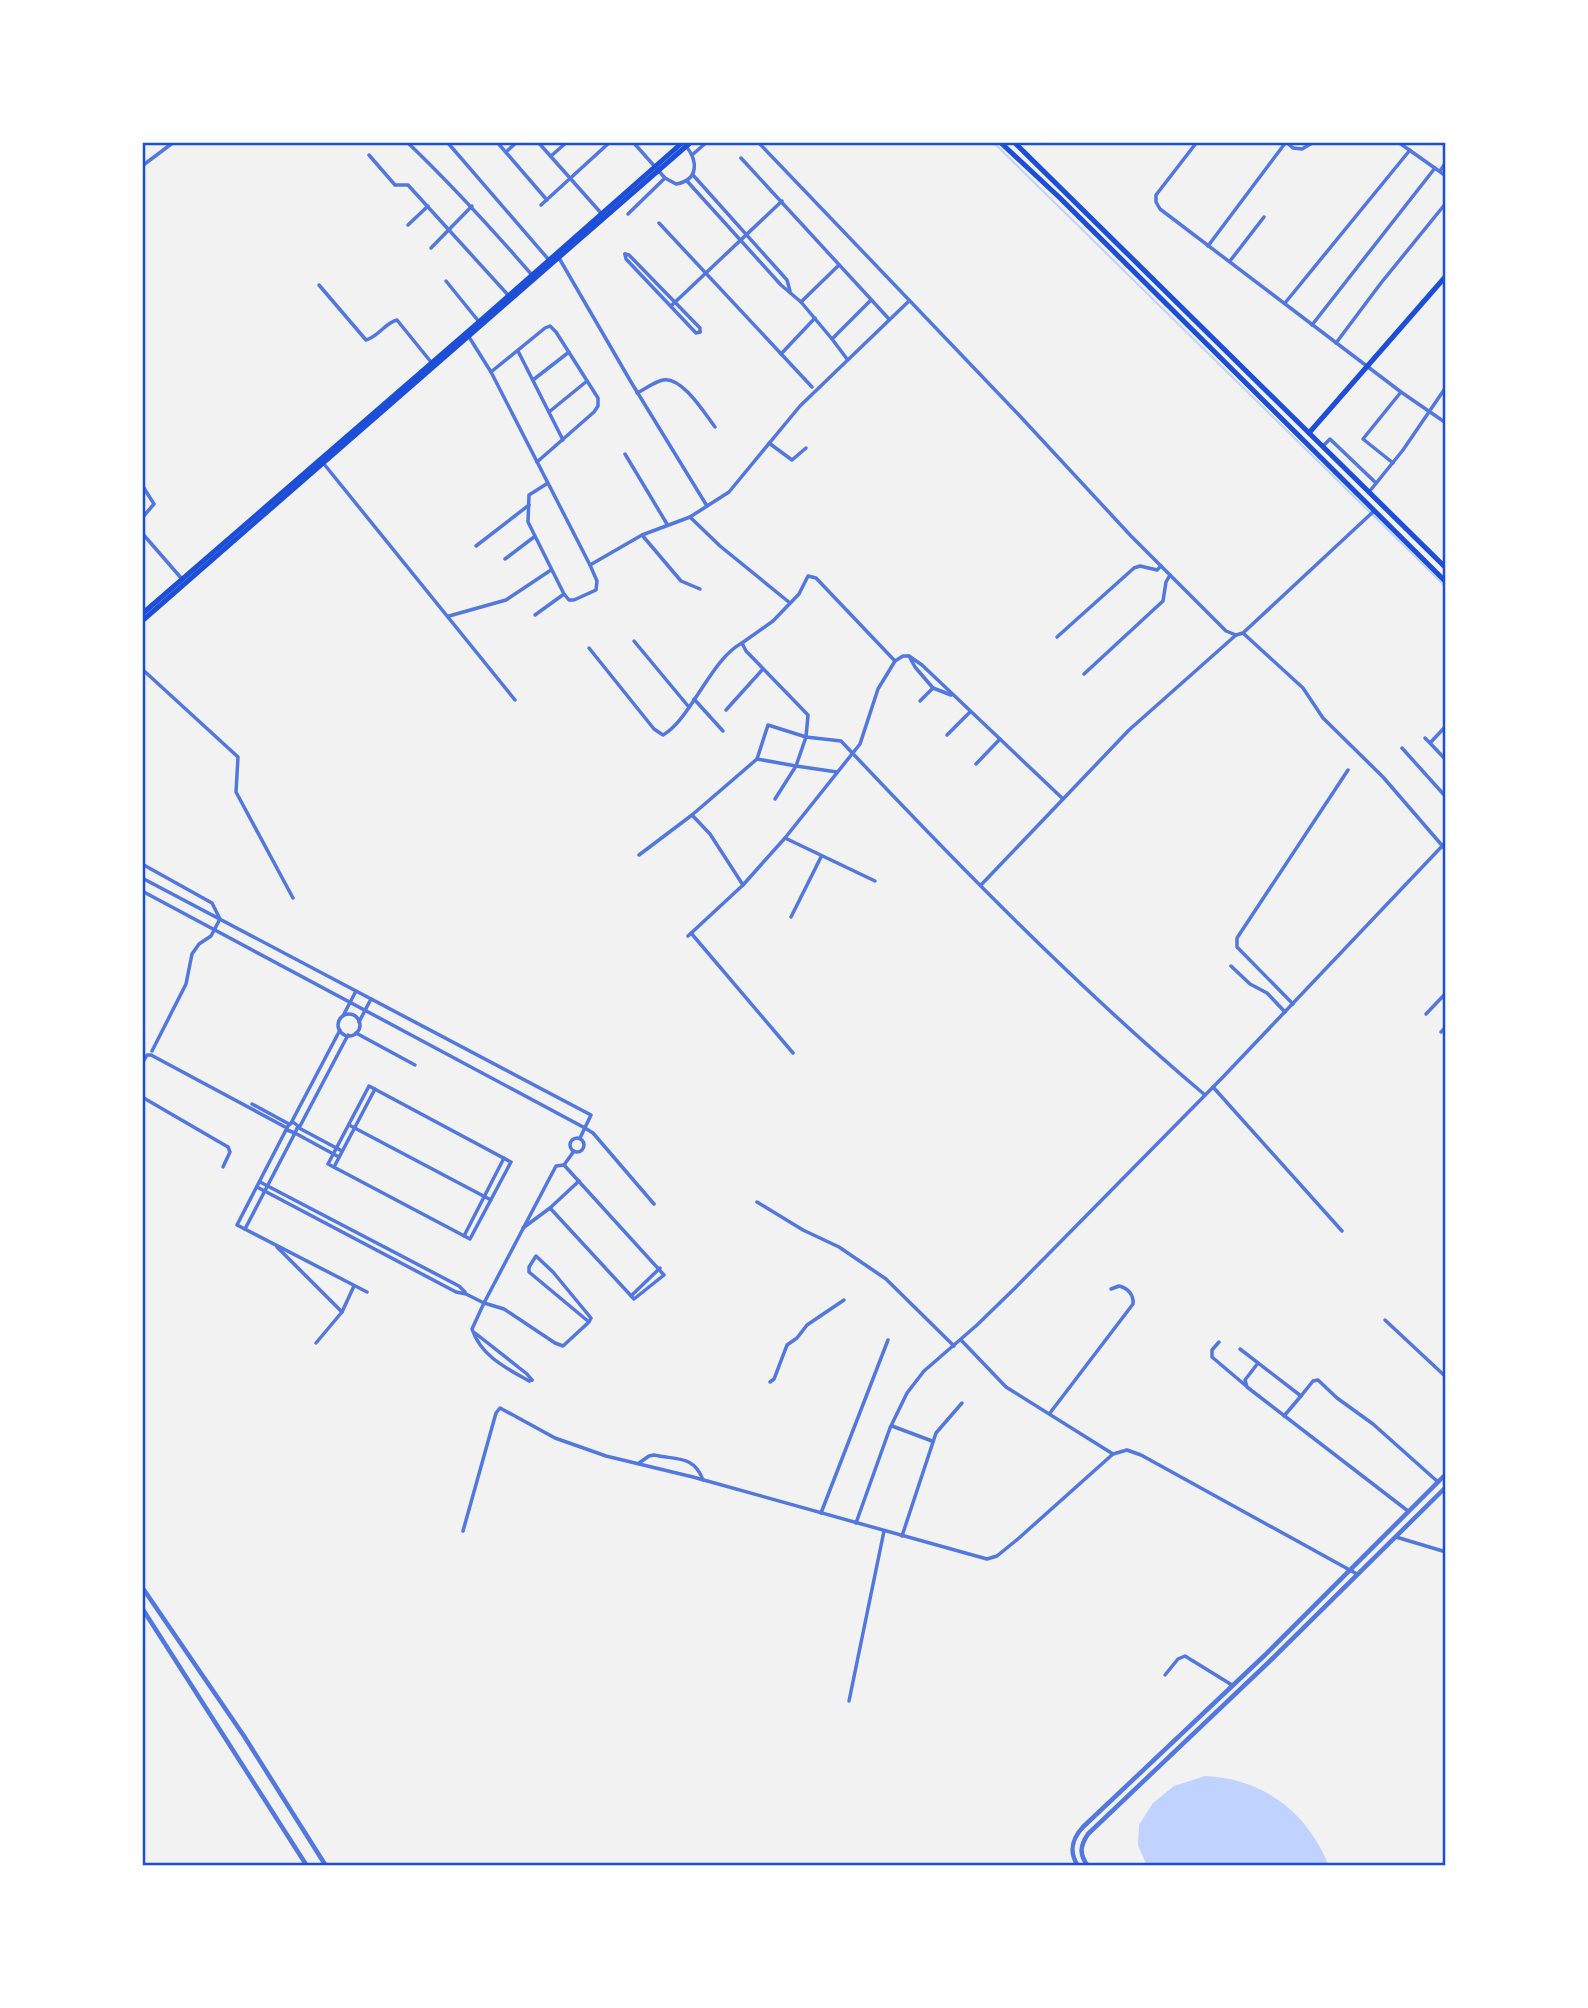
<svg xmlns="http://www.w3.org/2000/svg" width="1588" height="2008" font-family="Signika,sans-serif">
  <rect width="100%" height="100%" fill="#f2f2f2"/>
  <path fill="#bfd3fe" d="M1205,1776C1264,1779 1307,1812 1329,1866H1147L1138,1845L1139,1825L1153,1803L1174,1786Z"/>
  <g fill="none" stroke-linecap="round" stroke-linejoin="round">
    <polyline stroke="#bfd3fe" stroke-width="2" points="993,142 1446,587"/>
    <g stroke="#5277de" stroke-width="3.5">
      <path d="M407,142C451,184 492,229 532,275"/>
      <polyline points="497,142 547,200"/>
      <polyline points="538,142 601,213"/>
      <path d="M633,142L665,178L676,184C699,180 698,161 686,146"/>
      <polyline points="758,142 1018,414 1131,536 1226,631 1236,635"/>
      <polyline points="1197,142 1156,195 1156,202 1160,209 1401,392 1446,423"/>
      <polyline points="1286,142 1293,148 1302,149 1314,142"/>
      <polyline points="1398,142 1446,176"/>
      <polyline points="448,143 549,260"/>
      <polyline points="506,152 517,142"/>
      <polyline points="369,155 395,185 408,185 509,296"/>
      <polyline points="692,155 707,142"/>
      <polyline points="551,156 567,142"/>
      <polyline points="741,158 889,319"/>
      <polyline points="142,166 174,142"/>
      <polyline points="1440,171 1446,162"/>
      <polyline points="693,175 787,280 790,291"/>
      <polyline points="687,181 781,285 801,302 832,339 871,300"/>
      <polyline points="541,205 610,142"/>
      <polyline points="628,214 665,178"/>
      <polyline points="659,223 812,387"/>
      <polyline points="408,225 428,206"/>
      <polyline points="1208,246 1286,142"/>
      <polyline points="431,248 472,206"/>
      <polyline points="625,254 626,259 696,333 700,332"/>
      <polyline points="625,254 629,255 700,328 700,332"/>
      <polyline points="559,258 631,382 707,506"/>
      <polyline points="1230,261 1264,217"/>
      <polyline points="446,281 480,323"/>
      <path d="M319,285L366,340C378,337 385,323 397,320L431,362"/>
      <polyline points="801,302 839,265"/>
      <polyline points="1285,303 1410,150"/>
      <polyline points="671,306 782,201"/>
      <polyline points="1312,325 1435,168"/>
      <polyline points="469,337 491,372 590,565 597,581 596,590 574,600 569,600 564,594 528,522 529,495 548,483"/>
      <polyline points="832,339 847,359"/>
      <polyline points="1336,343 1381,283 1446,203"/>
      <polyline points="518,351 563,440"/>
      <polyline points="781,354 815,318"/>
      <polyline points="491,372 545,328 550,326 556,332 598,398 598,406 594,412 537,462"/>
      <polyline points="533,380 569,352"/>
      <path d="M637,393C645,389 654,382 663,380C682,376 705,414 715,427"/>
      <polyline points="549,412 587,381"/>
      <polyline points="769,443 792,460 806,448"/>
      <polyline points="1323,446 1330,439 1376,483"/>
      <polyline points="625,454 667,524"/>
      <polyline points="1393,463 1363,439 1401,392"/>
      <polyline points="324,464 515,700"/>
      <polyline points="142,485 154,504 142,518"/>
      <polyline points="1369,492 1403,450 1446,387"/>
      <polyline points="690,517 720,546 790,603"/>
      <polyline points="142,533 182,579"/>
      <polyline points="642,535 681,581 700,589"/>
      <polyline points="476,546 529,505"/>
      <polyline points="505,559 534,537"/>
      <polyline points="590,565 642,535 690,517 729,492 800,406 909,301"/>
      <polyline points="535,615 564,594"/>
      <polyline points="449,616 506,600 551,570"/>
      <polyline points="1243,633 1303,688 1323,718 1383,777 1446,850"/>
      <polyline points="1057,637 1134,568 1140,566 1157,570 1161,566"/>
      <polyline points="634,641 688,706"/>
      <path d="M589,648L654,729L663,735C691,719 711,659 742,643"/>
      <polyline points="909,656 915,667 933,688"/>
      <polyline points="142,669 238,757 236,792 293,898"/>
      <polyline points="1084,674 1163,601 1166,582 1170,575"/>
      <polyline points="694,699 723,731"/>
      <polyline points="920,701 933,688 951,695"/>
      <polyline points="726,710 763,669"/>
      <polyline points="1445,727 1430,743 1446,760"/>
      <polyline points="947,735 970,712"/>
      <polyline points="1425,738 1430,743"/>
      <polyline points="1402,748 1446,797"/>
      <polyline points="757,759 796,766 806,737 808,715 746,651 742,643 773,621 799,594 808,576 816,578 895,661"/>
      <polyline points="976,764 1000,739"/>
      <polyline points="775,799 796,766 837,772"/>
      <polyline points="692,815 710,834 743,885"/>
      <polyline points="785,838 875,881"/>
      <path d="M639,855L692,815L757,759L768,725L806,737L841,741C957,864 1076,986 1205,1095"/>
      <polyline points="142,864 212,903 220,919 211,936 199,944 192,954 186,984 152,1051"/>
      <polyline points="142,878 591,1115 580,1138"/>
      <polyline points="981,885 1129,730 1236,635 1243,633 1374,511"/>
      <polyline points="142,891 585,1128 593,1133 654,1204"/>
      <polyline points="791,917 821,857"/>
      <polyline points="691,933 793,1053"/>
      <polyline points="688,936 743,885 785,838 860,744 878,689 895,661 903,656 909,656 922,665 1062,798"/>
      <polyline points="1231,966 1250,984 1267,993 1285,1012"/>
      <polyline points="1293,1004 1237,947 1237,938 1348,770"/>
      <polyline points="344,1014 356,991"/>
      <polyline points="1426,1014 1446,993"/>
      <circle cx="349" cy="1025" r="11"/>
      <polyline points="359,1022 371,999"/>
      <polyline points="1441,1032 1446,1027"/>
      <polyline points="356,1033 415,1065"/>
      <polyline points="142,1064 147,1055 151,1055 287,1128"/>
      <polygon points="369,1086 511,1162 470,1239 328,1164"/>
      <polyline points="1213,1087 1342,1231"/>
      <polyline points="142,1097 228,1147 230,1152 223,1167"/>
      <polyline points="252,1104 289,1124"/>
      <polyline points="291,1123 340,1030"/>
      <polyline points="349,1125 491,1200"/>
      <polyline points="287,1130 295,1133 298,1126 293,1122 288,1126 237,1225 367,1292"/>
      <circle cx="577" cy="1145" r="7"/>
      <polyline points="342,1151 299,1128 348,1035"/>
      <polyline points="564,1165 574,1151"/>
      <polyline points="334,1167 375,1089"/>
      <polyline points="260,1182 459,1286 465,1292"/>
      <polyline points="257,1187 456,1292 466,1294 484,1303 504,1309 555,1343 563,1346 589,1322 591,1318 553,1272 536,1256 529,1267 529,1272 589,1322"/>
      <polyline points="757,1202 803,1230 839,1247 886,1279 954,1346"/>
      <polyline points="523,1228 550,1208 579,1181"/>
      <polyline points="245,1229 295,1133 339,1157"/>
      <polyline points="464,1236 504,1158"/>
      <polyline points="277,1247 342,1312"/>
      <polyline points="631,1296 660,1268"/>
      <polyline points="1385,1320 1446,1377"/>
      <polyline points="475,1333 527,1374 532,1380"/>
      <polyline points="961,1340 1006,1387 1113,1454"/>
      <polyline points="1219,1342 1212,1350 1212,1357 1245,1385"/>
      <polyline points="316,1343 342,1312 354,1286"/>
      <polyline points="1240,1349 1301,1396 1313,1381 1318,1380 1337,1398 1373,1424 1438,1482"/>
      <polyline points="1258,1363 1245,1380 1247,1387 1408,1511"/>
      <path d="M532,1380L529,1381C506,1368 481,1356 472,1329L484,1303L556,1166L564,1165L664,1275L634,1299L550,1208"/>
      <polyline points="770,1382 774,1379 787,1345 797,1338 807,1325 844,1300"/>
      <path d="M1050,1413L1133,1304C1134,1295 1128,1288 1119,1286L1111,1289"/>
      <polyline points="1284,1416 1301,1396"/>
      <polyline points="892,1426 932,1441"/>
      <path d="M639,1463L649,1456L654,1455C676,1460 694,1455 703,1480"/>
      <polyline points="821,1513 888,1340"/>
      <polyline points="856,1523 890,1428 907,1393 924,1371 977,1325 1013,1290 1223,1077 1446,842"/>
      <polyline points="463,1531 496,1413 500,1408 555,1438 606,1456 693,1477 987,1559 997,1556 1019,1538 1113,1454 1127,1450 1141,1455 1357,1574"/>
      <polyline points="902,1536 936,1433 962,1403"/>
      <polyline points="1396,1537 1446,1552"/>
      <polyline points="1165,1675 1178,1659 1185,1656 1232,1685"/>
      <polyline points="849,1701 884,1531"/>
    </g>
    <g stroke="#5277de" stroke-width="4.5">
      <polyline points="142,1587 244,1736 326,1866"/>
      <polyline points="142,1608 307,1866"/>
      <path d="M1078,1866C1069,1852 1071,1840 1083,1827L1265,1655L1446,1474"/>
      <path d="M1088,1866C1079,1854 1080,1846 1088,1834L1271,1660L1446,1487"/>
    </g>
    <polyline stroke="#1d4ed8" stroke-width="5" points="1309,433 1446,276"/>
    <g stroke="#1d4ed8" stroke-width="5">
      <polyline points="1000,142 1060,198 1446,582"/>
      <polyline points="1014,142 1446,568"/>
      <polyline points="142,614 479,322 683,142"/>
      <polyline points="142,621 691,142"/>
    </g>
  </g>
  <rect width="1588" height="2008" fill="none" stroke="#ffffff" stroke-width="287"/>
  <rect x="144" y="144" width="1300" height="1720" fill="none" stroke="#1d4ed8" stroke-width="2.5"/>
</svg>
